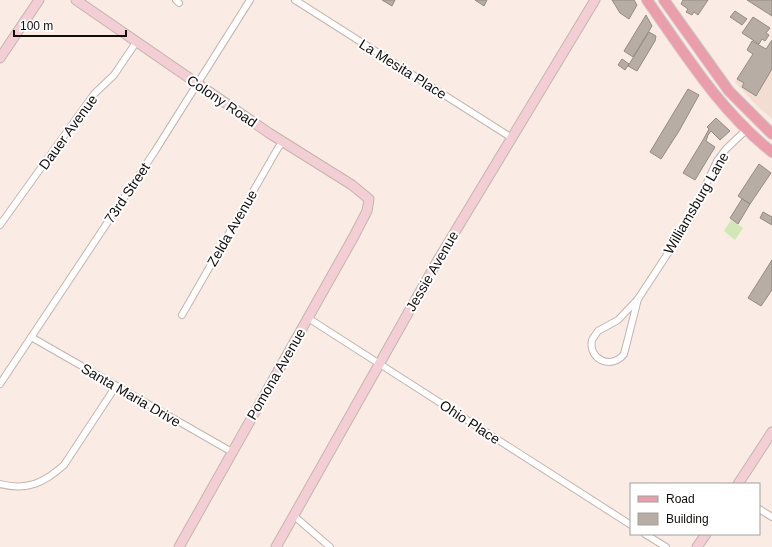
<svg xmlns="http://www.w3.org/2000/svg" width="772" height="547" font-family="Arial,sans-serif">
  <rect width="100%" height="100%" fill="#faece5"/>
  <polygon fill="#f2ddd3" points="772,40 772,119 756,105 735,82 753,54 747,50 752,41 766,49"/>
  <polygon fill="#d1e7b4" points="731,220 743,228 735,240 724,231"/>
  <g fill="#b7ada4" stroke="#948b82">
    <polygon points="382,0 395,0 392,6"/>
    <polygon points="475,0 487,0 484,6"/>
    <polygon points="612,0 634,0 637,5 629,19 620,13"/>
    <polygon points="683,0 708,0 698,15 694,12 692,15 686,12 688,9 681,4"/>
    <polygon points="747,0 772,0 772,16"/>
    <polygon points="735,11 747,19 742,25 730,17"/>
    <polygon points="646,15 652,26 633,57 624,51"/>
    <polygon points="753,17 770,28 766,33 769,35 765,41 762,39 759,44 742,33"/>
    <polygon points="649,32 656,36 655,41 637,71 628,66"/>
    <polygon points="772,40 772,69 756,96 742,87 744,83 737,79 753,54 747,50 752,41 766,49"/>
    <polygon points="622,59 629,64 625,70 618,65"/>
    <polygon points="688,89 699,95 679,131 661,159 650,152"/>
    <polygon points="716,118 730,131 720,140 711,131 708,135 706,141 715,147 695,180 683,173 703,140 709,129 707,127"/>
    <polygon points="759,164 771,173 750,204 738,196"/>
    <polygon points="742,199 750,204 738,224 730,218"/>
    <polygon points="763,212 772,217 772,225 760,218"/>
    <polygon points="772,260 772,290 761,306 748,298"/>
  </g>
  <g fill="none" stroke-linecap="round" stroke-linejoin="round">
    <g stroke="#c2b5af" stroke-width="8">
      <g id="street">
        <polyline points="176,0 179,3"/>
        <polyline points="295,0 512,138"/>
        <polyline points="0,225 94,94 114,75 137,41"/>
        <polyline points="638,299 689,221 717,161 726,149 746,130"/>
        <path d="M638,299L624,354C612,370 588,360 592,340L598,331L618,320Z"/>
        <polyline points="182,315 278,148 283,142"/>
        <polyline points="308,318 631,525"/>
        <polyline points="31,337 232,452"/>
        <polyline points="0,384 155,151 250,0"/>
        <path d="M0,484C27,491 44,483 64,465L116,386"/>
        <polyline points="759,509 772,517"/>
        <polyline points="293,515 330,547"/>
        <polyline points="645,534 666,547"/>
      </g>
    </g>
    <g stroke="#c2b5af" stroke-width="11">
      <g id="secondary">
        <polyline points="76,0 269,133 352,185 369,199 367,211 353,238 179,547"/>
        <polyline points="0,58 39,0"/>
        <polyline points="738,484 772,432"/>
        <polyline points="276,547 438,260 595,0"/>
        <polyline points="697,547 706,534"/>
      </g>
    </g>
    <g stroke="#d0cfce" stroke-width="12">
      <g id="primary">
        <path d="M647,0C685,54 720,111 772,152"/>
        <polyline points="664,0 729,91 772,134"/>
      </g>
    </g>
    <use href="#street" stroke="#fff" stroke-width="6"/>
    <use href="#secondary" stroke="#f4ced5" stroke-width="9"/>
    <use href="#primary" stroke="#ea9eac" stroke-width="10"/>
  </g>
  <g text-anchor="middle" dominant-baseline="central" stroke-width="4" stroke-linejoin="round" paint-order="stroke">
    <g font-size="14" fill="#120e0c" stroke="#fff">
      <text transform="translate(403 69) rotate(32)">La Mesita Place</text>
      <text transform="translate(222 101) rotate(34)">Colony Road</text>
      <text transform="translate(68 132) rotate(-54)">Dauer Avenue</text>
      <text transform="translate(127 193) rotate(-56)">73rd Street</text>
      <text transform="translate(696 203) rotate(-60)">Williamsburg Lane</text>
      <text transform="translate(232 228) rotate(-60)">Zelda Avenue</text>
      <text transform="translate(432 271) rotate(-60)">Jessie Avenue</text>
      <text transform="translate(276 374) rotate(-60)">Pomona Avenue</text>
      <text transform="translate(131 395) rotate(30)">Santa Maria Drive</text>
      <text transform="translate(470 422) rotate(33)">Ohio Place</text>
    </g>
  </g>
  <rect x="630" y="483" width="130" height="52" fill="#ffffff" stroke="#a09f9e"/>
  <rect x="638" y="496" width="20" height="6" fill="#ea9eac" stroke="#a09f9e"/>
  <text x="666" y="503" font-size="12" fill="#120e0c">Road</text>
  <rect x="638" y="513" width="20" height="12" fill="#b7ada4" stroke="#a09f9e"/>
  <text x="666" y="523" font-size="12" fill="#120e0c">Building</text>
  <path d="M14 30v6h112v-6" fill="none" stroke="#120e0c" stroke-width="2"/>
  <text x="20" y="30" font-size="12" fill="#120e0c" stroke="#ffffff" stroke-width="3" paint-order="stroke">100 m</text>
</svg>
